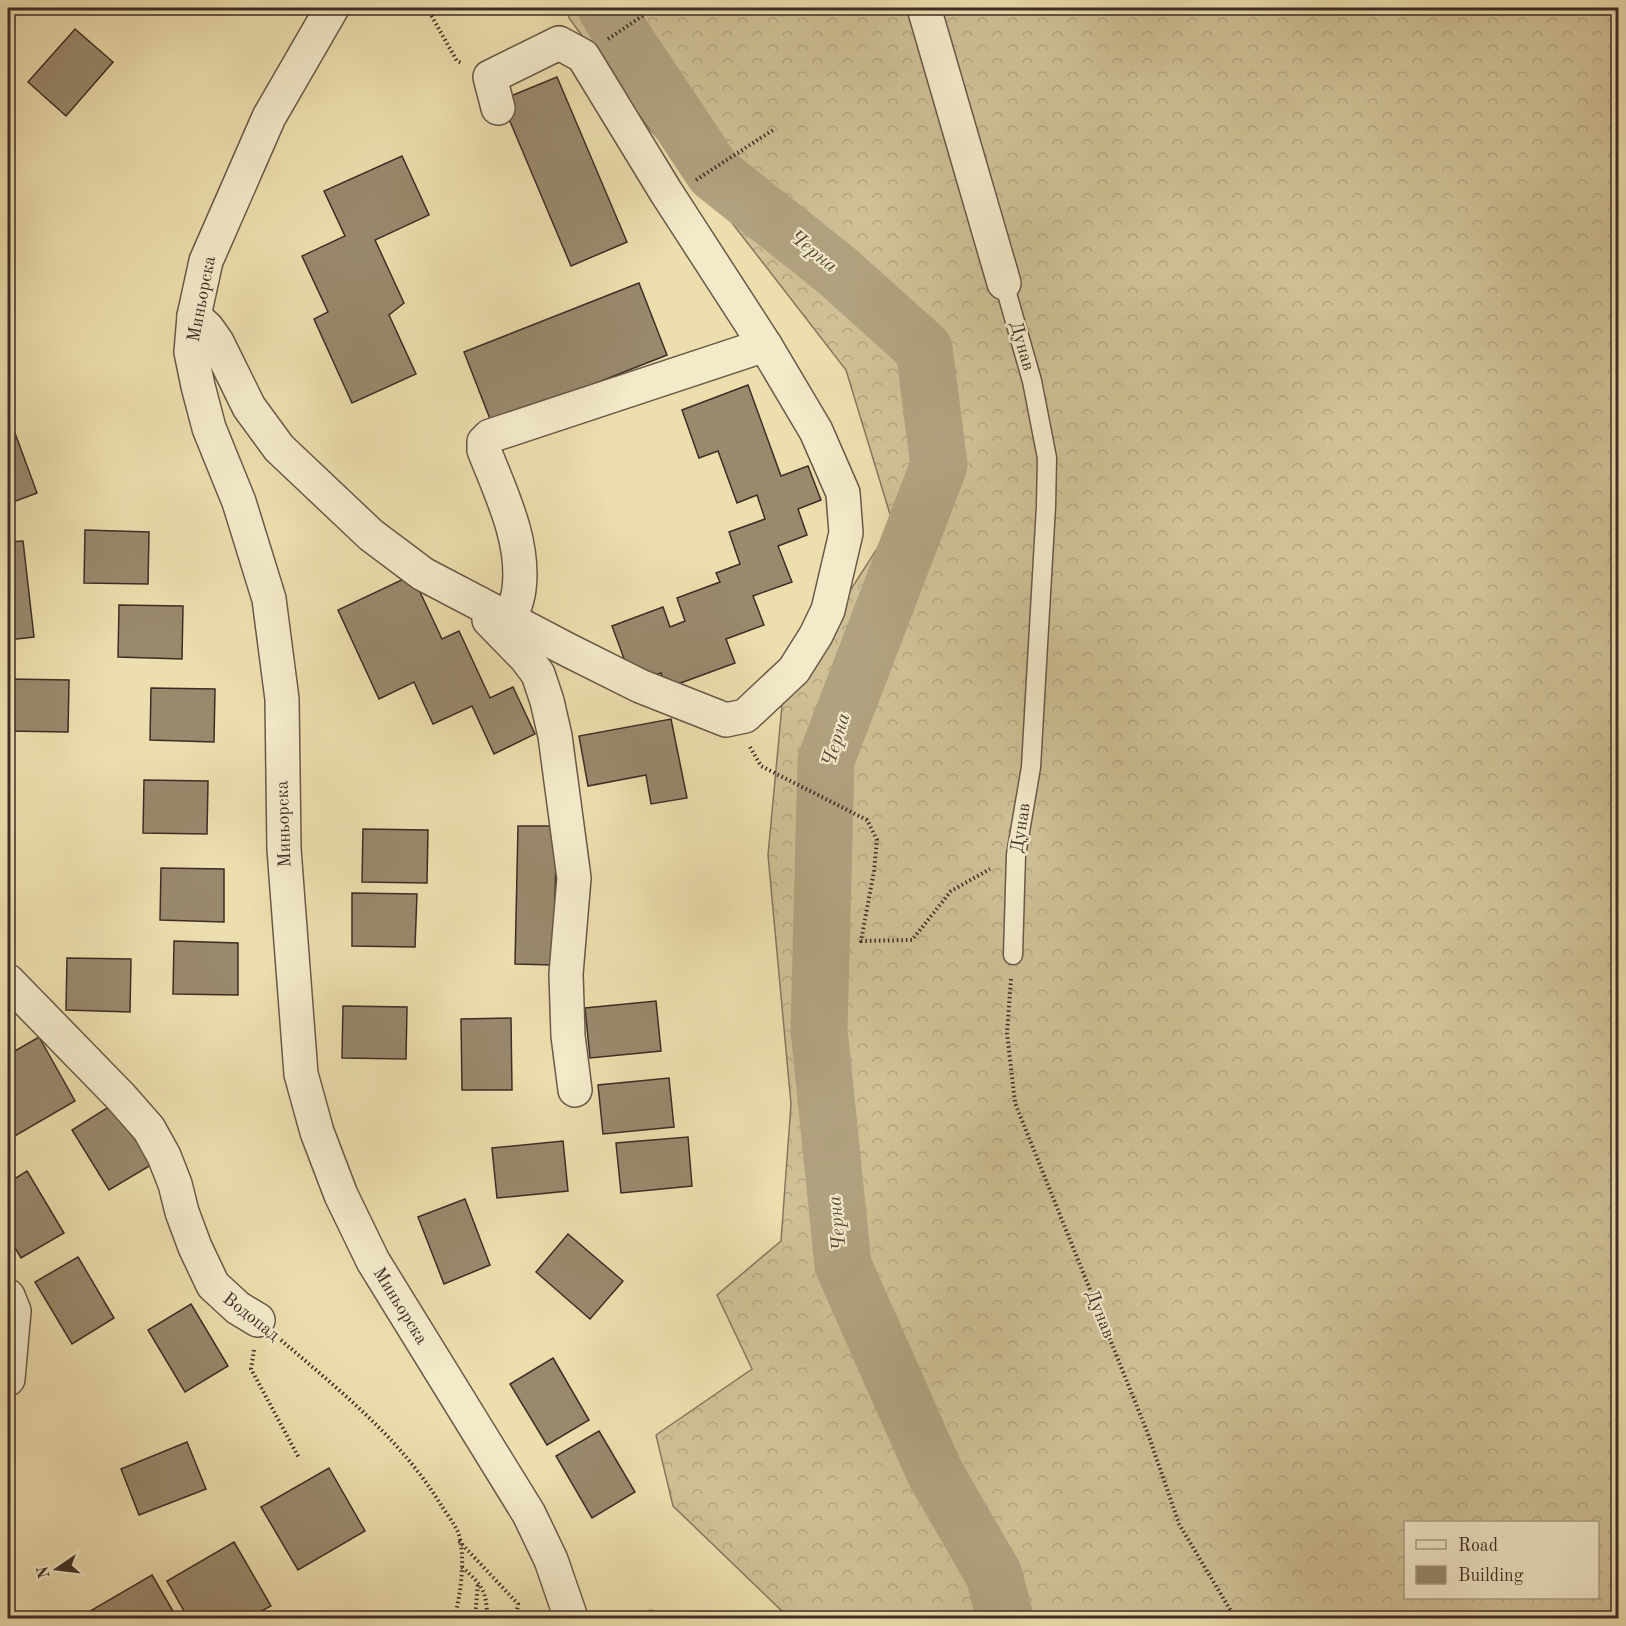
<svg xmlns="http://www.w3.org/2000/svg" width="1626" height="1626" font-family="'Old Standard TT',serif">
  <defs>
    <pattern id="forest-crowns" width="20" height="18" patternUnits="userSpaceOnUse" patternTransform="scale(1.5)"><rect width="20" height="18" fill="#cfc096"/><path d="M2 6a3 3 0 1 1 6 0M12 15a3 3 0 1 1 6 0" fill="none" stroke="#b3a581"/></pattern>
  </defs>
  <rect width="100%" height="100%" fill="#eddead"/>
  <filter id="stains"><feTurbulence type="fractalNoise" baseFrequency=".00333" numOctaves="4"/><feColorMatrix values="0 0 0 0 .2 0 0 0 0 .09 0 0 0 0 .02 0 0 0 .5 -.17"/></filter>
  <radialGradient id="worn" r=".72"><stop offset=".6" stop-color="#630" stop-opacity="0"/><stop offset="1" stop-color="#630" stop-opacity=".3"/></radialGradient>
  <path fill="url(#forest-crowns)" stroke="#86765e" stroke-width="1.5" fill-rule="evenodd" d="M566,8H1618V1618H798L785,1614L673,1506L656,1435L752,1369L717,1295L781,1241L791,1104L768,855L783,695L893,524L846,370L729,219L648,127L569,18ZM1406,1522H1598V1598H1406Z"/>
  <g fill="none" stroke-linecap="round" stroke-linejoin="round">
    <polyline stroke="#83735c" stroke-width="9" points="641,1618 651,1614 662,1618"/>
    <polyline stroke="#b1a27f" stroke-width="57" points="606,8 620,32 714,173 836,270 924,349 939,465 826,760 819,1030 843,1265 935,1473 994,1575 1005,1618"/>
  </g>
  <g fill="#99896d" stroke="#3d2d27" stroke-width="1.5">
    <polygon points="75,29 113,62 66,116 28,82"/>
    <polygon points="557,77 627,242 571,266 501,100"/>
    <polygon points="402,156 429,215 375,240 404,303 389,315 416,374 352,403 314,319 328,312 302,256 345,236 324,191"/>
    <polygon points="639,283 667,355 492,424 464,352"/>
    <polygon points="748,385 781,476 808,466 821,500 798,509 807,535 778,546 792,582 753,596 764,625 726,639 735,663 667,688 661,673 633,683 612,626 663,607 670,627 685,621 677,598 720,582 716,573 740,564 729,532 765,519 757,495 737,503 718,451 699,458 682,410"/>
    <polygon points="8,414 37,493 8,504"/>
    <polygon points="85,530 149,532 148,584 84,583"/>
    <polygon points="23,541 34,637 8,640 8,542"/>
    <polygon points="412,575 442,639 459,631 490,698 513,687 535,734 494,754 472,706 433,724 414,682 379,699 338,610"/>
    <polygon points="119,605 183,606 182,659 118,657"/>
    <polygon points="8,679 69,680 68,732 8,731"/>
    <polygon points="151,688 215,689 214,742 150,740"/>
    <polygon points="671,719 687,798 651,804 646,775 588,786 579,736"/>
    <polygon points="144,780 208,781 207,834 143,833"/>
    <polygon points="518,826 557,826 553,965 515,964"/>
    <polygon points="363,829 428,830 427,883 362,882"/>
    <polygon points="161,868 224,869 224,922 160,920"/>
    <polygon points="352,893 417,894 415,947 352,946"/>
    <polygon points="174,941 238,943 238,995 173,994"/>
    <polygon points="67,958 131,959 130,1012 66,1010"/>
    <polygon points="656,1001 661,1051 590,1058 585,1008"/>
    <polygon points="343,1006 407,1007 406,1059 342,1058"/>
    <polygon points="511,1018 512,1090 462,1090 461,1019"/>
    <polygon points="39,1037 75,1101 8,1140 8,1055"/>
    <polygon points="669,1078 674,1127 603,1134 598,1085"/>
    <polygon points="115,1103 151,1165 109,1190 72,1130"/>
    <polygon points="688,1137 692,1186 621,1193 616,1143"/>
    <polygon points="563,1141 568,1191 497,1198 492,1148"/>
    <polygon points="27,1171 64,1233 21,1258 8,1236 8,1183"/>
    <polygon points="465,1199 490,1265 444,1284 418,1217"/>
    <polygon points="568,1234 623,1281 590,1319 536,1272"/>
    <polygon points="78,1257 114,1318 72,1344 35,1282"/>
    <polygon points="191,1304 228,1366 185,1392 148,1330"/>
    <polygon points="553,1358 589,1420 547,1445 510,1384"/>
    <polygon points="599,1431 635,1492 592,1518 556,1456"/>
    <polygon points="187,1442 206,1489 139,1515 121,1469"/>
    <polygon points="329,1468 365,1531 298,1570 261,1507"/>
    <polygon points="234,1542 271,1606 248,1618 188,1618 167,1581"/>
    <polygon points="152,1575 177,1618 87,1618 85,1614"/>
  </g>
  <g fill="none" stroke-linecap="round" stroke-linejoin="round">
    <g stroke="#695948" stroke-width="21">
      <polyline id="lane" points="1004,283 1032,381 1047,458 1046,506 1031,767 1016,855 1013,955"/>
    </g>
    <g stroke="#695948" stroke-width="36">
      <g id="street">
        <polyline points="332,8 269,117 206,261 194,316 191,352 198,386 209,428 239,502 269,599 282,699 284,849 301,1074 317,1132 341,1195 373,1261 529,1514 551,1560 571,1618"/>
        <polyline points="924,8 1004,283"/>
        <polyline points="194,316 207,328 217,342 249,407 279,448 371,535 423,574 568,650 640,686 726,720 745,716 794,670 816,635 828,610 846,533 843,493 816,431 765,345 666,192 583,56 559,43 490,77 498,108"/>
        <polyline points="489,620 526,658 538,674 547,701 555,736 574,878 566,974 568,1036 575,1090"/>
        <path d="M510,620C513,610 518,600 519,589C525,541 501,494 484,450V442L490,436L765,345"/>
        <polyline points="8,981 120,1096 149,1129 164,1156 175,1184 182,1212 195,1247 213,1285 238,1308 258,1320"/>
        <polyline points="8,1296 14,1311 8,1379"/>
      </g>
    </g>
    <g stroke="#3d2d27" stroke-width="4" stroke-dasharray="1.5 3" stroke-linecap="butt">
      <polyline points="427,8 457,61 462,63"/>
      <polyline points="608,39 654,8"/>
      <polyline points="696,180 773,130"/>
      <polyline points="750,747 761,766 867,820 877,840 874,871 861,941 912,940 951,891 990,869"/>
      <polyline points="1011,979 1007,1033 1015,1103 1148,1434 1179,1524 1235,1618"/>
      <path d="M281,1340C340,1391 400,1438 441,1505C446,1513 454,1523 458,1532C466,1554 461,1596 454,1618"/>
      <polyline points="254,1350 251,1369 299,1458"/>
      <polyline points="459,1541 518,1604 516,1618"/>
      <path d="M462,1567C482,1585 487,1591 487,1618"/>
      <polyline points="475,1618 478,1583"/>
    </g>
    <use href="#lane" stroke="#f3eaca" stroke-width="18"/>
    <use href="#street" stroke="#f3eaca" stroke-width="33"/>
  </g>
  <g text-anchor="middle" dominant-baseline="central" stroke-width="4.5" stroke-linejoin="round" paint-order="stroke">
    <g font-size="18" fill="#3d2d27" stroke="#f3eaca">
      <text transform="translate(202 299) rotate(-79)">Миньорска</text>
      <text transform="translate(1022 346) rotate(74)">Дунав</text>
      <text transform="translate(284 824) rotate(-92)">Миньорска</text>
      <text transform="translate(1021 828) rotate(-81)">Дунав</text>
      <text transform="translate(400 1306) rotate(58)">Миньорска</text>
      <text transform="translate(1100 1314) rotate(68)">Дунав</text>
      <text transform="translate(251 1317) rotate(38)">Водопад</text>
    </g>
    <g font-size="20" font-style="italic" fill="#5a4a3d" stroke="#f3eaca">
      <text transform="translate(813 252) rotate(39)">Черна</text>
      <text transform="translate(837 740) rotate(-73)">Черна</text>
      <text transform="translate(838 1223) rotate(-96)">Черна</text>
    </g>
  </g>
  <rect width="1626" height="1626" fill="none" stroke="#eddead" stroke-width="30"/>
  <rect x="9" y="9" width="1608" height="1608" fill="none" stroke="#3d2d27" stroke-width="3"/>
  <rect x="15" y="15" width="1596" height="1596" fill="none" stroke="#3d2d27" stroke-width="1.5"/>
  <rect x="1404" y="1521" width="195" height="78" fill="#f3eaca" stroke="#aa9e89" stroke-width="1.5"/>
  <rect x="1416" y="1540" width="30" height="9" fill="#f3eaca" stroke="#aa9e89" stroke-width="1.5"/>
  <text x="1458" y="1551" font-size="18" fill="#3d2d27">Road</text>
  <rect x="1416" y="1566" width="30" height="18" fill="#99896d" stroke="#aa9e89" stroke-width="1.5"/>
  <text x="1458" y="1581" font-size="18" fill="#3d2d27">Building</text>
  <g transform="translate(57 1569) rotate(256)" stroke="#f3eaca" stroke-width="4.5" paint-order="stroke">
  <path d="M0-4.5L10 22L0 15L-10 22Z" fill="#3d2d27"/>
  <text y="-9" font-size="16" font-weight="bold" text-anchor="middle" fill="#3d2d27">N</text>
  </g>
  <rect width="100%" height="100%" filter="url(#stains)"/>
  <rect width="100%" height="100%" fill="url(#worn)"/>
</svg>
